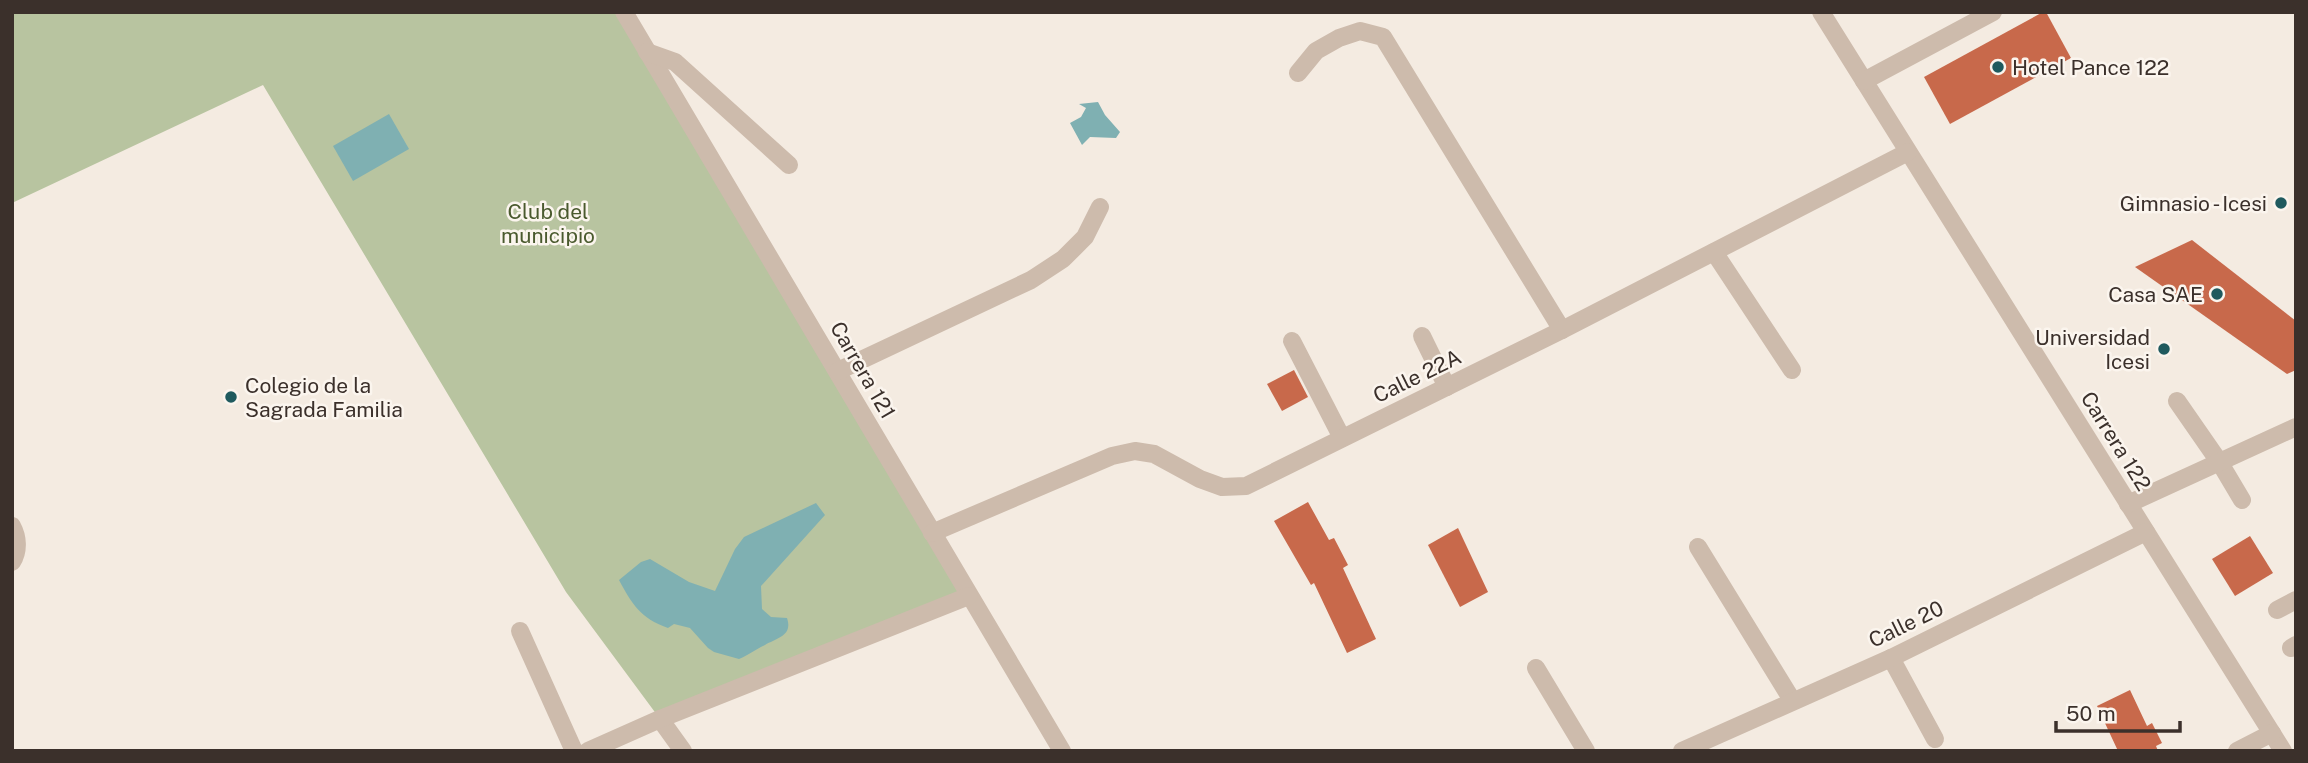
<svg xmlns="http://www.w3.org/2000/svg" width="2308" height="763" font-family="'Public Sans',sans-serif">
  <rect width="100%" height="100%" fill="#f4ebe1"/>
  <polygon fill="#b8c4a0" points="12,12 624,12 969,596 660,719 566,592 263,85 12,203"/>
  <g fill="#7fb0b2">
    <polygon points="1098,102 1105,115 1120,132 1116,138 1090,137 1082,145 1070,123 1081,117 1086,108 1079,104"/>
    <polygon points="389,114 409,149 353,181 333,146"/>
    <path d="M816,503L825,515L761,586L762,609L771,617L787,618C793,636 777,638 765,645C756,649 749,655 739,659L714,652L708,648L690,628L674,624L668,628C640,618 632,604 619,580L641,562L650,559L689,582L715,591L735,549L744,537Z"/>
  </g>
  <g fill="#c8694b">
    <polygon points="2043,12 2046,12 2071,58 1950,124 1924,77"/>
    <polygon points="2192,240 2296,321 2296,370 2287,374 2135,267"/>
    <polygon points="1294,370 1308,397 1282,411 1267,384"/>
    <polygon points="1308,502 1329,540 1334,538 1348,565 1343,568 1376,639 1347,653 1314,583 1311,585 1274,521"/>
    <polygon points="1458,528 1488,592 1460,607 1428,545"/>
    <polygon points="2250,536 2273,573 2235,596 2212,559"/>
    <polygon points="2130,690 2147,726 2152,723 2162,743 2156,746 2158,751 2118,751 2097,706"/>
  </g>
  <g fill="none" stroke-linecap="round" stroke-linejoin="round">
    <g stroke="#cdbbac" stroke-width="18">
      <polyline points="624,12 1062,751"/>
      <polyline points="1821,12 2283,751"/>
      <polyline points="647,52 675,62 789,165"/>
      <polyline points="1298,73 1316,51 1339,38 1360,31 1383,37 1562,330"/>
      <polyline points="1864,81 1993,12"/>
      <polyline points="1714,252 1792,370"/>
      <polyline points="1422,336 1447,387"/>
      <polyline points="1292,341 1342,438"/>
      <polyline points="838,371 1031,280 1063,259 1085,237 1100,207"/>
      <polyline points="2177,401 2220,463 2242,500"/>
      <polyline points="2128,504 2296,427"/>
      <path d="M12,526C18,537 19,551 12,562"/>
      <polyline points="932,533 1112,456 1135,451 1154,454 1200,479 1222,487 1246,486 1562,330 1908,152"/>
      <polyline points="1698,547 1792,700"/>
      <polyline points="2277,610 2296,600"/>
      <polyline points="520,631 574,751"/>
      <polyline points="2291,648 2296,645"/>
      <polyline points="1891,658 1935,739"/>
      <polyline points="1536,668 1586,751"/>
      <polyline points="660,719 683,751"/>
      <polyline points="588,751 660,719 969,596"/>
      <polyline points="1682,751 1891,658 2146,532"/>
      <polyline points="2237,751 2272,733"/>
    </g>
  </g>
  <g fill="#1f5a5e" stroke="#fbf5ee" stroke-width="2.5">
    <circle cx="1998" cy="67" r="7"/>
    <circle cx="2281" cy="203" r="7"/>
    <circle cx="2217" cy="294" r="7"/>
    <circle cx="2164" cy="349" r="7"/>
    <circle cx="231" cy="397" r="7"/>
  </g>
  <g text-anchor="middle" dominant-baseline="central" stroke-width="5" stroke-linejoin="round" paint-order="stroke">
    <g font-size="21" fill="#3b302b" stroke="#fbf5ee" text-anchor="end">
      <text x="2012" y="67" text-anchor="start">Hotel Pance 122</text>
      <text x="2267" y="203">Gimnasio - Icesi</text>
      <text x="2203" y="294">Casa SAE</text>
      <text x="2150" y="337">Universidad<tspan x="2150" dy="24">Icesi</tspan></text>
      <text x="245" y="385" text-anchor="start">Colegio de la<tspan x="245" dy="24">Sagrada Familia</tspan></text>
    </g>
    <g font-size="21" fill="#4a5a2e" stroke="#fbf5ee">
      <text x="548" y="211">Club del<tspan x="548" dy="24">municipio</tspan></text>
    </g>
    <g font-size="21" fill="#3b302b" stroke="#fbf5ee">
      <text transform="translate(863 370) rotate(60)">Carrera 121</text>
      <text transform="translate(1417 376) rotate(-26)">Calle 22A</text>
      <text transform="translate(2116 441) rotate(58)">Carrera 122</text>
      <text transform="translate(1906 624) rotate(-26)">Calle 20</text>
    </g>
  </g>
  <rect width="2308" height="763" fill="none" stroke="#3b302b" stroke-width="28"/>
  <path d="M2056 721v10h124v-10" fill="none" stroke="#3b302b" stroke-width="3.5"/>
  <text x="2066" y="721" font-size="21" fill="#3b302b" stroke="#fbf5ee" stroke-width="5" paint-order="stroke">50 m</text>
</svg>
